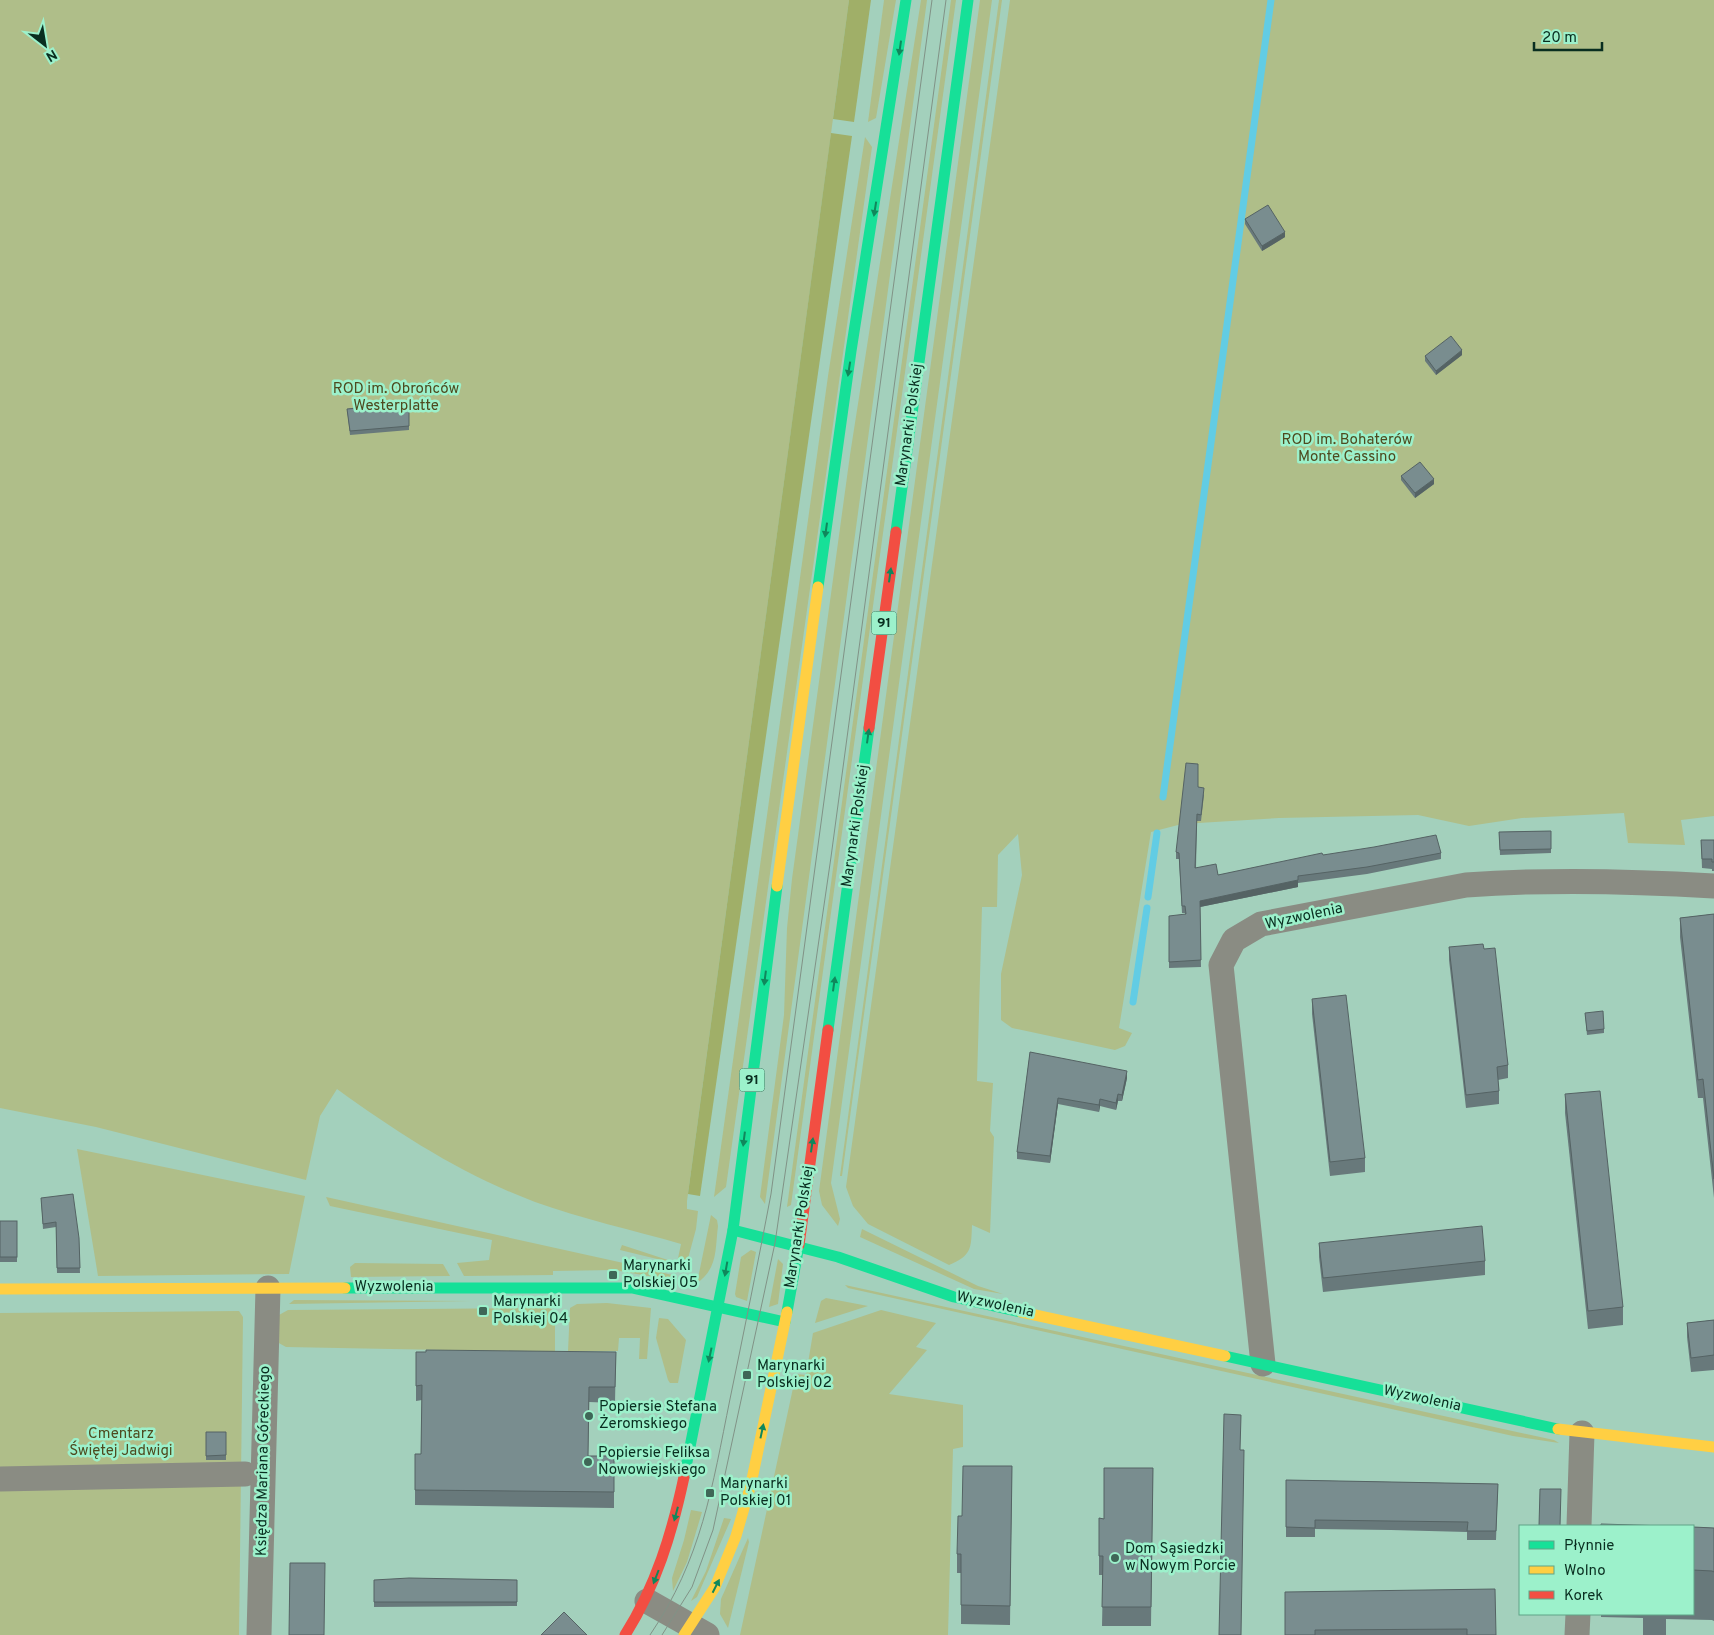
<svg xmlns="http://www.w3.org/2000/svg" width="1714" height="1635" font-family="Overpass,sans-serif">
  <rect width="100%" height="100%" fill="#a3d0bc"/>
  <g fill="#afbe89">
    <path d="M0,0H849L687,1201V1209L698,1211L696,1229L686,1266L620,1250L622,1245L677,1263L681,1244C633,1230 582,1219 535,1202C463,1175 399,1134 337,1089L320,1116L306,1180L96,1127L0,1108Z"/>
    <polygon points="884,0 896,0 876,118 868,122"/>
    <polygon points="921,0 927,0 765,1204 760,1197 784,1015 787,928 792,879 850,455"/>
    <polygon points="951,0 956,0 791,1205 787,1207"/>
    <polygon points="980,0 992,0 831,1183 840,1219 838,1226 822,1205 819,1191"/>
    <polygon points="999,0 1002,0 842,1176 840,1176"/>
    <path d="M1010,0H1714V816L1681,820L1685,845L1628,843L1624,813L1522,818L1469,826L1418,815L1279,818L1182,824L1151,832L1119,1028L1132,1033L1125,1046L1115,1050L1012,1028L1001,1020V974L1022,875L1018,834L998,855L997,907H982L977,1081L993,1083L990,1131L994,1137L990,1233L972,1225C971,1249 972,1255 949,1265L868,1224L853,1206L846,1187Z"/>
    <polygon points="865,137 872,147 726,1187 714,1197 828,376"/>
    <polygon points="77,1149 305,1196 289,1274 98,1276"/>
    <polygon points="326,1197 628,1264 672,1275 671,1280 614,1270 553,1271 553,1275 464,1276 457,1263 489,1260 492,1240 330,1206"/>
    <path d="M711,1215L717,1220L718,1226C715,1250 718,1268 697,1283Z"/>
    <polygon points="862,1229 978,1286 1003,1294 974,1289 860,1237"/>
    <polygon points="751,1250 756,1252 747,1301 736,1297 735,1294 741,1257"/>
    <polygon points="778,1259 783,1264 778,1304 769,1307"/>
    <polygon points="355,1263 443,1264 450,1276 351,1277 350,1267"/>
    <polygon points="845,1285 1554,1440 1559,1443 1513,1436 848,1288"/>
    <polygon points="826,1298 868,1306 815,1323 821,1301"/>
    <polygon points="294,1300 471,1301 289,1304"/>
    <polygon points="607,1303 651,1308 647,1359 639,1359 640,1338 619,1338 618,1351 568,1351 570,1308 577,1304"/>
    <polygon points="551,1308 555,1317 555,1352 286,1347 277,1342 279,1315 288,1310"/>
    <polygon points="881,1310 936,1323 916,1347 927,1350 889,1394 963,1405 963,1447 953,1449 948,1635 740,1635 796,1374 806,1375 813,1333"/>
    <polygon points="239,1311 243,1317 239,1635 0,1635 0,1313"/>
    <polygon points="659,1318 668,1319 686,1340 678,1383 670,1383 668,1380 656,1338"/>
    <polygon points="691,1510 702,1512 687,1562 673,1591 672,1578 684,1540"/>
    <polygon points="724,1518 731,1519 697,1597 691,1601 706,1571"/>
    <polygon points="748,1538 749,1542 728,1628 720,1614 721,1599"/>
  </g>
  <g fill="#a0af68">
    <polygon points="849,0 871,0 854,122 833,119"/>
    <polygon points="831,133 852,136 700,1196 688,1194"/>
  </g>
  <g fill="none" stroke-linecap="round" stroke-linejoin="round">
    <g stroke="#62cce4" stroke-width="7">
      <polyline points="1163,797 1271,0"/>
      <polyline points="1148,897 1157,833"/>
      <polyline points="1133,1002 1147,908"/>
    </g>
    <g stroke="#8a8c83" stroke-width="25">
      <path d="M1263,1364L1221,965L1234,940L1261,924L1466,885C1548,879 1631,881 1714,886"/>
      <polyline points="0,1479 245,1474"/>
      <polyline points="1579,1526 1582,1433"/>
      <polyline points="647,1601 707,1635"/>
      <polyline points="259,1635 268,1288"/>
      <polyline points="1577,1635 1578,1614"/>
    </g>
    <g stroke="#16e098" stroke-width="11">
      <polyline points="896,532 968,0"/>
      <polyline points="818,587 851,351 906,0"/>
      <polyline points="777,886 733,1230 838,1257 954,1297 1021,1312"/>
      <polyline points="828,1030 869,728"/>
      <polyline points="345,1288 632,1288 785,1322"/>
      <polyline points="787,1312 799,1245"/>
      <polyline points="1225,1356 1558,1429"/>
      <polyline points="684,1477 733,1230"/>
    </g>
    <g stroke="#ffcf43" stroke-width="11">
      <polyline points="777,886 818,587"/>
      <polyline points="0,1289 345,1288"/>
      <polyline points="1021,1312 1225,1356"/>
      <polyline points="1558,1429 1714,1447"/>
      <polyline points="684,1635 715,1587 736,1536 751,1484 787,1312"/>
    </g>
    <g stroke="#f24e42" stroke-width="11">
      <polyline points="869,728 896,532"/>
      <polyline points="799,1245 828,1030"/>
      <path d="M625,1635C656,1586 672,1533 684,1477"/>
    </g>
    <g stroke="#819286" stroke-width="1">
      <path d="M650,1635C702,1558 712,1488 730,1399C744,1331 758,1263 771,1194L932,0"/>
      <polyline points="662,1635 692,1587 713,1530 775,1243 831,857 946,0"/>
    </g>
  </g>
  <g fill="#68797b">
    <polygon points="1245,219 1285,237 1262,251 1245,224"/>
    <polygon points="1462,355 1436,375 1425,361 1425,356"/>
    <polygon points="409,403 409,430 350,435 347,409"/>
    <polygon points="1401,476 1434,484 1415,498 1401,480"/>
    <polygon points="1198,787 1204,795 1201,821 1197,821 1196,868 1218,875 1323,855 1441,853 1441,859 1367,874 1298,883 1298,887 1200,907 1201,967 1169,968 1169,962 1185,914 1185,913 1182,913 1179,859 1176,859 1176,852"/>
    <polygon points="1551,831 1551,853 1500,855 1499,832"/>
    <polygon points="1701,840 1714,840 1714,871 1712,871 1712,869 1702,868"/>
    <polygon points="1714,914 1714,1198 1703,1098 1698,1098 1680,937 1680,918"/>
    <polygon points="1449,947 1484,949 1508,1065 1508,1078 1498,1080 1499,1091 1499,1104 1466,1108 1449,960"/>
    <polygon points="1312,999 1365,1158 1365,1172 1330,1176 1312,1014"/>
    <polygon points="1585,1013 1604,1029 1604,1033 1587,1035"/>
    <polygon points="1030,1052 1127,1078 1122,1101 1118,1101 1116,1110 1100,1106 1099,1112 1058,1104 1050,1163 1017,1159 1017,1152"/>
    <polygon points="1565,1094 1623,1307 1623,1325 1588,1329 1565,1113"/>
    <polygon points="41,1198 79,1238 80,1273 57,1273 56,1227 43,1229"/>
    <rect x="0" y="1221" width="17" height="41"/>
    <polygon points="1319,1243 1485,1261 1485,1275 1323,1292 1319,1257"/>
    <polygon points="1714,1320 1714,1370 1691,1372 1687,1337 1687,1323"/>
    <polygon points="416,1352 616,1352 615,1403 589,1402 588,1456 614,1456 614,1508 415,1505 415,1454 421,1454 422,1400 416,1401"/>
    <rect x="206" y="1432" width="20" height="28"/>
    <polygon points="1012,1466 1010,1625 961,1624 961,1573 957,1573 957,1554 962,1516"/>
    <polygon points="1153,1468 1151,1626 1102,1626 1103,1575 1099,1575 1099,1518 1104,1519"/>
    <polygon points="1286,1480 1498,1484 1496,1540 1467,1540 1467,1532 1391,1530 1315,1529 1315,1537 1286,1537"/>
    <polygon points="1693,1527 1714,1528 1714,1621 1712,1620 1666,1619 1666,1635 1643,1635 1643,1618 1601,1617 1601,1614 1693,1614"/>
    <polygon points="374,1580 517,1580 517,1606 374,1607"/>
    <polygon points="1285,1592 1496,1635 1285,1635"/>
  </g>
  <g fill="#556364">
    <polygon points="1285,232 1285,237 1262,251 1262,246"/>
    <polygon points="1462,350 1462,355 1436,375 1436,371"/>
    <polygon points="1434,479 1434,484 1415,498 1415,493"/>
    <polygon points="1298,880 1298,887 1200,907 1200,901"/>
    <polygon points="1127,1071 1127,1078 1122,1101 1122,1095"/>
    <polygon points="1118,1094 1118,1101 1116,1110 1116,1103"/>
    <polygon points="1058,1098 1058,1104 1050,1163 1050,1156"/>
    <polygon points="1100,1099 1100,1106 1099,1112 1099,1105"/>
  </g>
  <g fill="#798d8f" stroke="#556364">
    <polygon points="1268,205 1285,232 1262,246 1245,219"/>
    <polygon points="1451,336 1462,350 1436,371 1425,356"/>
    <polygon points="409,403 409,426 350,431 347,409"/>
    <polygon points="1420,462 1434,479 1415,493 1401,476"/>
    <polygon points="1186,763 1198,764 1198,787 1204,788 1201,815 1197,814 1195,868 1216,864 1218,875 1322,853 1323,855 1374,847 1436,835 1441,853 1367,867 1298,876 1298,880 1200,901 1201,960 1169,962 1169,916 1186,914 1185,906 1182,906 1179,853 1176,852"/>
    <polygon points="1551,831 1551,849 1500,850 1499,832"/>
    <polygon points="1701,840 1714,840 1714,862 1712,862 1712,859 1702,859"/>
    <polygon points="1714,914 1714,1179 1703,1079 1698,1080 1680,918"/>
    <polygon points="1483,944 1484,949 1495,948 1508,1065 1497,1067 1499,1091 1466,1095 1449,947"/>
    <polygon points="1346,995 1365,1158 1330,1162 1312,999"/>
    <polygon points="1603,1011 1604,1029 1587,1031 1585,1013"/>
    <polygon points="1030,1052 1127,1071 1122,1095 1118,1094 1116,1103 1100,1099 1099,1105 1058,1098 1050,1156 1017,1152"/>
    <polygon points="1600,1091 1623,1307 1588,1311 1565,1094"/>
    <polygon points="73,1194 79,1238 80,1268 57,1268 56,1222 43,1224 41,1198"/>
    <rect x="0" y="1221" width="17" height="36"/>
    <polygon points="1482,1226 1485,1261 1323,1278 1319,1243"/>
    <polygon points="1714,1320 1714,1355 1691,1358 1687,1323"/>
    <polygon points="426,1350 616,1352 615,1387 589,1387 588,1456 614,1456 614,1492 415,1490 415,1454 421,1454 422,1385 416,1386 416,1352 426,1352"/>
    <polygon points="1224,1414 1241,1415 1240,1450 1244,1450 1241,1635 1219,1635"/>
    <polygon points="206,1432 226,1432 226,1455 206,1456"/>
    <polygon points="963,1466 1012,1466 1010,1606 961,1605 961,1554 957,1554 958,1516 962,1516"/>
    <polygon points="1104,1468 1153,1468 1151,1607 1102,1607 1103,1556 1099,1556 1099,1518 1104,1519"/>
    <polygon points="1286,1480 1498,1484 1496,1531 1467,1531 1468,1522 1391,1521 1315,1520 1315,1528 1286,1527"/>
    <polygon points="1540,1489 1561,1489 1560,1526 1539,1526"/>
    <polygon points="1601,1524 1667,1526 1601,1526"/>
    <polygon points="1693,1527 1714,1528 1714,1572 1712,1571 1693,1570"/>
    <polygon points="290,1563 325,1563 324,1635 289,1635"/>
    <polygon points="409,1578 517,1580 517,1602 374,1602 374,1580"/>
    <polygon points="1495,1589 1496,1635 1467,1635 1467,1629 1315,1630 1315,1635 1285,1635 1285,1592"/>
    <polygon points="564,1612 587,1635 541,1635"/>
  </g>
  <defs><path id="oneway-solid" d="M-6-.8H1V-3.2L6.5 0L1 3.2V.8H-6Z" transform="scale(1.25)"/></defs>
  <g fill="#10875c">
    <use href="#oneway-solid" transform="translate(900 48) rotate(98)"/>
    <use href="#oneway-solid" transform="translate(875 209) rotate(99)"/>
    <use href="#oneway-solid" transform="translate(849 369) rotate(99)"/>
    <use href="#oneway-solid" transform="translate(826 530) rotate(98)"/>
    <use href="#oneway-solid" transform="translate(890 575) rotate(-82)"/>
    <use href="#oneway-solid" transform="translate(868 736) rotate(-82)"/>
    <use href="#oneway-solid" transform="translate(765 978) rotate(97)"/>
    <use href="#oneway-solid" transform="translate(834 984) rotate(-82)"/>
    <use href="#oneway-solid" transform="translate(744 1139) rotate(97)"/>
    <use href="#oneway-solid" transform="translate(812 1145) rotate(-82)"/>
    <use href="#oneway-solid" transform="translate(726 1269) rotate(100)"/>
    <use href="#oneway-solid" transform="translate(710 1355) rotate(102)"/>
    <use href="#oneway-solid" transform="translate(762 1431) rotate(-78)"/>
    <use href="#oneway-solid" transform="translate(676 1514) rotate(105)"/>
    <use href="#oneway-solid" transform="translate(656 1577) rotate(111)"/>
    <use href="#oneway-solid" transform="translate(716 1586) rotate(-63)"/>
  </g>
  <g fill="#3f6757" stroke="#9cf1cb" stroke-width="2">
    <rect x="608" y="1270" width="10" height="10" rx="2.5"/>
    <rect x="478" y="1306" width="10" height="10" rx="2.5"/>
    <rect x="742" y="1370" width="10" height="10" rx="2.5"/>
    <circle cx="589" cy="1416" r="5"/>
    <circle cx="588" cy="1462" r="5"/>
    <rect x="705" y="1488" width="10" height="10" rx="2.5"/>
    <circle cx="1115" cy="1558" r="5"/>
  </g>
  <g text-anchor="middle" dominant-baseline="central" stroke-width="5" stroke-linejoin="round" paint-order="stroke">
    <g fill="#9cf1cb" stroke="#356853" stroke-width="1">
      <rect x="871.5" y="611.5" width="25" height="23" rx="4"/>
      <rect x="739.5" y="1068.5" width="25" height="23" rx="4"/>
    </g>
    <g font-size="14" font-weight="bold" fill="#092e20">
      <text x="884" y="623">91</text>
      <text x="752" y="1080">91</text>
    </g>
    <g font-size="15" fill="#4e4a1f" stroke="#9cf1cb">
      <text x="396" y="389">ROD im. Obrońców<tspan x="396" dy="17">Westerplatte</tspan></text>
      <text x="1347" y="440">ROD im. Bohaterów<tspan x="1347" dy="17">Monte Cassino</tspan></text>
      <text x="121" y="1434">Cmentarz<tspan x="121" dy="17">Świętej Jadwigi</tspan></text>
    </g>
    <g font-size="15" fill="#092e20" stroke="#9cf1cb">
      <text transform="translate(910 425) rotate(-82)">Marynarki Polskiej</text>
      <text transform="translate(856 826) rotate(-82)">Marynarki Polskiej</text>
      <text transform="translate(1304 917) rotate(-12)">Wyzwolenia</text>
      <text transform="translate(800 1227) rotate(-81)">Marynarki Polskiej</text>
      <text x="394" y="1287">Wyzwolenia</text>
      <text transform="translate(995 1305) rotate(12)">Wyzwolenia</text>
      <text transform="translate(1422 1399) rotate(12)">Wyzwolenia</text>
      <text transform="translate(264 1461) rotate(-89)">Księdza Mariana Góreckiego</text>
    </g>
    <g font-size="15" fill="#092e20" stroke="#9cf1cb" text-anchor="start">
      <text x="623" y="1266">Marynarki<tspan x="623" dy="17">Polskiej 05</tspan></text>
      <text x="493" y="1302">Marynarki<tspan x="493" dy="17">Polskiej 04</tspan></text>
      <text x="757" y="1366">Marynarki<tspan x="757" dy="17">Polskiej 02</tspan></text>
      <text x="599" y="1407">Popiersie Stefana<tspan x="599" dy="17">Żeromskiego</tspan></text>
      <text x="598" y="1453">Popiersie Feliksa<tspan x="598" dy="17">Nowowiejskiego</tspan></text>
      <text x="720" y="1484">Marynarki<tspan x="720" dy="17">Polskiej 01</tspan></text>
      <text x="1125" y="1549">Dom Sąsiedzki<tspan x="1125" dy="17">w Nowym Porcie</tspan></text>
    </g>
  </g>
  <rect x="1519" y="1525" width="175" height="90" fill="#9cf1cb" stroke="#61a387"/>
  <rect x="1529" y="1541" width="25" height="8" fill="#16e098" stroke="#61a387"/>
  <text x="1564" y="1550" font-size="15" fill="#092e20">Płynnie</text>
  <rect x="1529" y="1566" width="25" height="8" fill="#ffcf43" stroke="#61a387"/>
  <text x="1564" y="1575" font-size="15" fill="#092e20">Wolno</text>
  <rect x="1529" y="1591" width="25" height="8" fill="#f24e42" stroke="#61a387"/>
  <text x="1564" y="1600" font-size="15" fill="#092e20">Korek</text>
  <g transform="translate(45 45) rotate(149)" stroke="#9cf1cb" stroke-width="4" paint-order="stroke">
  <path d="M0-4L9 19L0 12L-9 19Z" fill="#092e20"/>
  <text y="-8" font-size="14" font-weight="bold" text-anchor="middle" fill="#092e20">N</text>
  </g>
  <path d="M1534 42v8h68v-8" fill="none" stroke="#092e20" stroke-width="2.5"/>
  <text x="1542" y="42" font-size="15" fill="#092e20" stroke="#9cf1cb" stroke-width="4" paint-order="stroke">20 m</text>
</svg>
